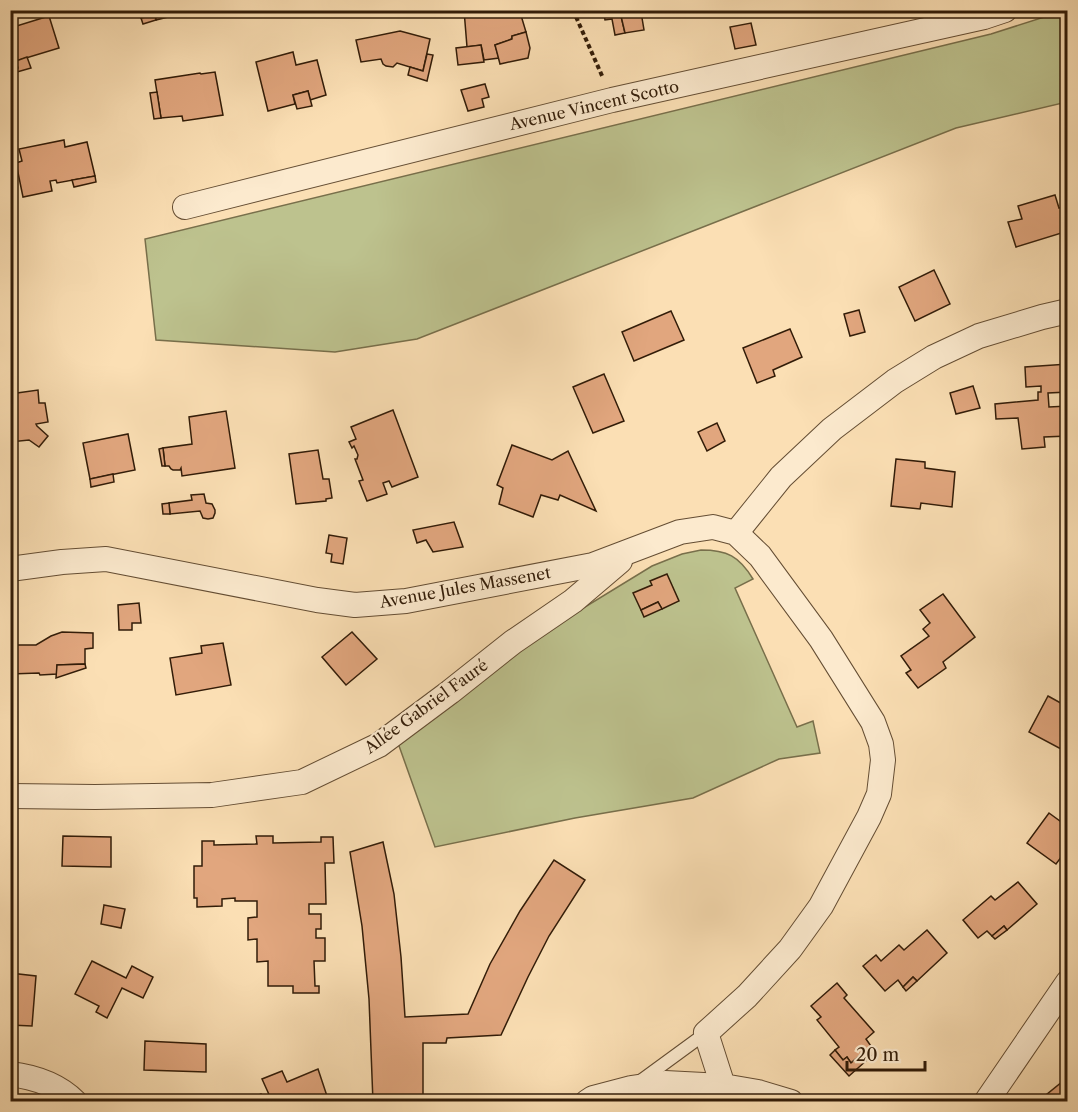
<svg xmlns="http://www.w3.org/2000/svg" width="1078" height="1112" font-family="'Libre Caslon Text',serif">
  <rect width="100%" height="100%" fill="#fbdfb4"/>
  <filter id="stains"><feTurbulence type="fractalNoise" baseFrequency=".00333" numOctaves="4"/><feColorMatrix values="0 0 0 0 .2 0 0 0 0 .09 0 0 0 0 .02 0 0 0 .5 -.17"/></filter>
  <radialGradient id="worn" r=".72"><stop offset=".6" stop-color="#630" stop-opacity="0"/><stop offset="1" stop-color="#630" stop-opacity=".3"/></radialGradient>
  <g fill="#bdc28e" stroke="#786f4b" stroke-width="1.5">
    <polygon points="1063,11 1068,11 1067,102 956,128 417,339 335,352 156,340 145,239 991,34"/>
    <path d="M701,550C727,550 739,556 753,579L735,588L797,727L813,721L820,753L779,759L693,798L575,818L435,847L398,743L526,643L652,566L682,554Z"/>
  </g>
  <g fill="#e1a67e" stroke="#321c08" stroke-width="1.5">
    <polygon points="139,10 188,10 188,12 156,20 155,15 141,18"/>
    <polygon points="464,10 520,12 526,32 512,36 512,39 495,45 499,58 484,60 481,45 467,47"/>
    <polygon points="603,10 618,10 619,16 621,16 625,33 615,35 612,19 605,20"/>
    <polygon points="641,12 644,30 625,33 621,16"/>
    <polygon points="155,15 156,20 143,24 141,18"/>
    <polygon points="49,16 59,48 16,61 18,68 10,70 10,28"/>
    <polygon points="751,23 756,45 735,49 730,27"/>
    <polygon points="400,31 430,39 423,71 397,63 393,67 386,66 383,64 381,59 361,62 356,40"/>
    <polygon points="526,32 530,48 528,58 500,64 495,45 512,39 512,36"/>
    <polygon points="481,45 484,62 458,65 456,48"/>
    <polygon points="293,52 296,65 317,60 326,95 310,100 308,91 293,95 295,104 268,111 256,62"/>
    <polygon points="427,54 433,55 427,81 408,75 410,67 423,71"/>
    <polygon points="27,57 31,68 10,74 10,70 18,68 16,61"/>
    <polygon points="215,72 223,115 183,121 182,116 161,118 155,80 200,73 201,74"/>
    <polygon points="485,84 489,97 482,99 484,107 468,111 461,90"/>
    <polygon points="308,91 312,106 297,109 293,95"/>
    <polygon points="157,92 161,118 154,119 150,93"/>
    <polygon points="64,140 65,147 87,142 95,176 57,183 56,180 50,181 52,191 23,197 16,163 22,161 19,149"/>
    <polygon points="95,176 96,182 74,187 72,180"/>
    <polygon points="1055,195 1059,208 1068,206 1068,231 1016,247 1008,222 1022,219 1018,206"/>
    <polygon points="934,270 950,304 915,321 899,287"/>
    <polygon points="859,310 865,332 850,336 844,314"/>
    <polygon points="671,311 684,340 634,361 622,332"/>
    <polygon points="790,329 802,357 773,370 775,376 757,383 743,348"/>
    <polygon points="1068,364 1068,392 1048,393 1049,407 1068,406 1068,436 1044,437 1045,447 1022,449 1018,418 996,419 995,404 1038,400 1038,392 1041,392 1041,386 1026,387 1025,367"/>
    <polygon points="604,374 624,421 593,433 573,387"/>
    <polygon points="973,386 980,408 956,414 950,393"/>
    <polygon points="38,390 39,403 45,403 48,422 36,424 37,426 48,436 39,447 29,440 10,442 10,394"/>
    <polygon points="393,410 418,477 392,487 389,481 383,483 387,494 367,501 359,481 363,480 355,459 357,459 358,455 354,446 352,448 349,442 356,439 351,427"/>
    <polygon points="226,411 235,468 182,476 181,468 180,470 173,470 171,469 169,466 165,466 163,448 192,444 189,417"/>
    <polygon points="717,423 725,441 707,451 698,432"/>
    <polygon points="128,434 135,470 90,479 83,443"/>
    <polygon points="512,445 552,460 568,451 596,511 560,495 558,500 541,495 533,517 499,504 503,488 497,485"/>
    <polygon points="163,448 165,466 162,466 159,449"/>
    <polygon points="318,450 323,479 329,479 332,498 326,499 326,501 296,504 289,454"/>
    <polygon points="896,459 925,462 925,468 955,472 952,507 921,503 920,509 891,506"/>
    <polygon points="113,474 114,482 91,487 90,479"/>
    <polygon points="204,494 206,503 212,504 215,510 215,513 213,518 208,519 203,518 200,511 170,514 169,503 192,500 191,495"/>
    <polygon points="169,503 170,514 163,514 162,504"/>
    <polygon points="454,522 463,547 433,552 426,540 417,543 413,530"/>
    <polygon points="329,535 347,538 343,564 331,562 332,554 326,553"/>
    <polygon points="667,574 679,601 662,609 658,602 641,610 633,593 652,585 650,581"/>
    <polygon points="1068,582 1068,608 1061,584"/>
    <polygon points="943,594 975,637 943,662 946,668 918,688 906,673 911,670 901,656 929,636 923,629 930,623 920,610"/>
    <polygon points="658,602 662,609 644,617 641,610"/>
    <polygon points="139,603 141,623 132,623 132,630 119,630 118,605"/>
    <polygon points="62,632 93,633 93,648 85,649 85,664 57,665 57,674 40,675 39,673 10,674 11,645 36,645 51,636"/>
    <polygon points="352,632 377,659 346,685 322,657"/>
    <polygon points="223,643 231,685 176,695 170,658 202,653 201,646"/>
    <polygon points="85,664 86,668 56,678 57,665"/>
    <polygon points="1048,696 1068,707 1068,737 1061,749 1029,732"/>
    <polygon points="1049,813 1068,827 1068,860 1062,856 1056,864 1027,843"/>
    <polygon points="63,836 111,837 111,867 62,866"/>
    <polygon points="256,836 273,836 273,843 321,842 321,837 333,837 334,863 325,863 326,904 309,904 309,914 321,914 321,929 316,929 316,938 325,938 325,961 314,961 315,986 319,986 319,993 293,993 293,986 268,986 268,961 257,962 257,939 248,940 248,918 257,917 257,901 235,901 235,898 222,899 222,906 197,907 197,898 194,898 194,866 202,866 202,841 214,841 214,845 257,844"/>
    <polygon points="383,842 394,894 401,957 405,1017 468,1014 490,964 520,911 554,860 585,880 549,936 528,977 501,1035 447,1038 446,1043 423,1043 423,1102 373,1102 369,999 362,926 350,852"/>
    <polygon points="1018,882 1037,904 1007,930 1004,926 992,936 987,931 978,938 963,920 991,896 995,900"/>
    <polygon points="104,905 125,909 121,928 101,924"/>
    <polygon points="1004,926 1007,930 995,939 992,936"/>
    <polygon points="927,930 947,953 917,981 913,977 903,987 898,980 885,991 863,966 876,955 881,961 899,945 904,950"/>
    <polygon points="92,961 126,978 132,966 153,977 143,998 122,988 107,1018 96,1012 99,1006 75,994"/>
    <polygon points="10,973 36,976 32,1026 10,1025"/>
    <polygon points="913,977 917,981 906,991 903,987"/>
    <polygon points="837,983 847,995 844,998 874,1032 866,1039 871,1046 851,1063 847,1057 843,1060 835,1050 839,1047 817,1020 821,1017 811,1006"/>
    <polygon points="145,1041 206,1044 206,1072 144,1070"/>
    <polygon points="871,1046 876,1052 849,1076 830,1055 835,1050 843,1060 847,1057 851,1063"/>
    <polygon points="318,1069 329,1102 265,1102 271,1099 262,1079 282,1071 287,1082"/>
    <polygon points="1068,1077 1068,1102 1051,1102 1046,1095"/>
    <polygon points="261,1094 265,1102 244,1102"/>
  </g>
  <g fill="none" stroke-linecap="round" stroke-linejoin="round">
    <g stroke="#644d33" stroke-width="14">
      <polyline id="service" points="639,1082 706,1033"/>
    </g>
    <g stroke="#644d33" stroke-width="26">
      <g id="minor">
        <polyline points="185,207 612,100 984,17 1005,10"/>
        <polyline points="736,533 781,477 832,429 895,381 934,357 979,336 1042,317 1068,311"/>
        <polyline points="10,569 62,562 106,559 317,600 355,605 406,601 593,565 680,532 713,527 736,533 760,556 821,639 873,722 881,744 883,760 879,794 869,817 821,906 790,949 747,996 706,1033 723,1086 758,1092 791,1102"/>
        <polyline points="10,796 95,797 212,795 302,782 379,745 450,692 513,642 573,601 620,561"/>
        <path d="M10,1074C35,1077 57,1084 75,1102"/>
        <polyline points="587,1102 593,1098 631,1088 665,1083 723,1086"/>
        <polyline points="986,1102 1068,982"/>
      </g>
    </g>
    <polyline stroke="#321c08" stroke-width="4" stroke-dasharray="4.5 3" stroke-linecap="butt" points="573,10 603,78"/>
    <use href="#service" stroke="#fceace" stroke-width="12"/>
    <use href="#minor" stroke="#fceace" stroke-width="24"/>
  </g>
  <g text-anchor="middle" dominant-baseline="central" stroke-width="4.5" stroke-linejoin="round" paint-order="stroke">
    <g font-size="16" fill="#321c08" stroke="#fceace">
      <text transform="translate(594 105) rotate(-13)">Avenue Vincent Scotto</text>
      <text transform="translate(465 587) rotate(-10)">Avenue Jules Massenet</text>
      <text transform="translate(426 706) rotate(-36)">Allée Gabriel Fauré</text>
    </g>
  </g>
  <rect width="1078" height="1112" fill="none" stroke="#fbdfb4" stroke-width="36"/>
  <rect x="12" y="12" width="1054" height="1088" fill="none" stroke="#321c08" stroke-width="3"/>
  <rect x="18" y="18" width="1042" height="1076" fill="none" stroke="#321c08" stroke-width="1.5"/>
  <path d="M847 1061v9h78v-9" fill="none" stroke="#321c08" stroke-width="3"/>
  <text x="856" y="1061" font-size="18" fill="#321c08" stroke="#fceace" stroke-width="4.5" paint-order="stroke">20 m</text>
  <rect width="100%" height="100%" filter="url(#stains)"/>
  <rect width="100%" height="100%" fill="url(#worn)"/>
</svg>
